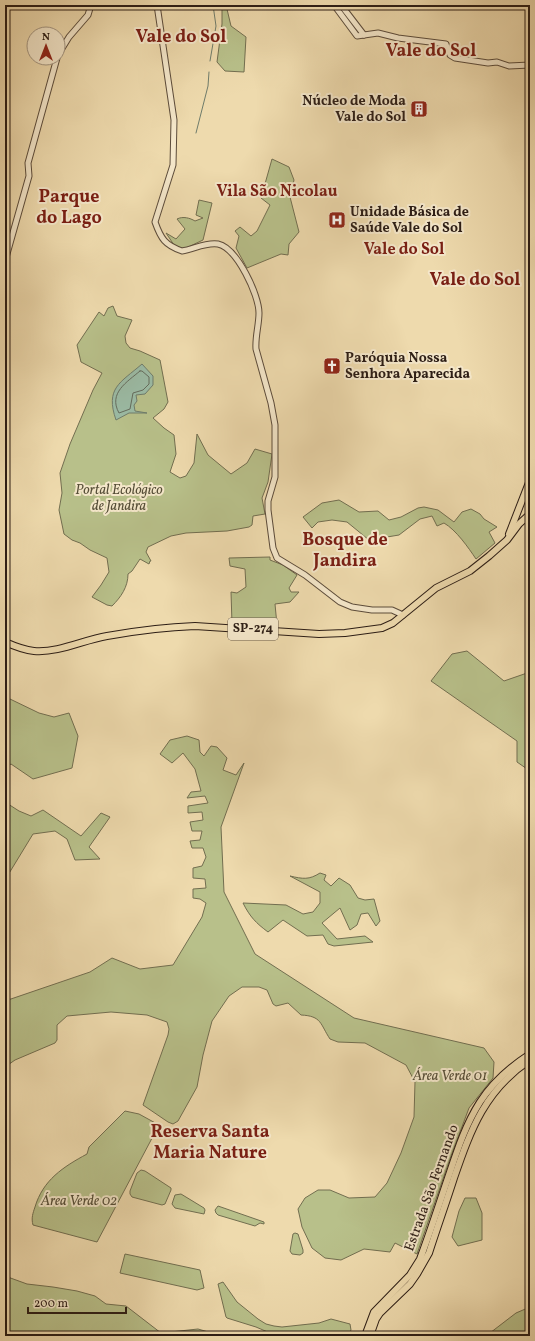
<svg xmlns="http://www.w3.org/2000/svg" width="535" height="1341" font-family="Vollkorn,serif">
  <rect width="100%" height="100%" fill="#eedaad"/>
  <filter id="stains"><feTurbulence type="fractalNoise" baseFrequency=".005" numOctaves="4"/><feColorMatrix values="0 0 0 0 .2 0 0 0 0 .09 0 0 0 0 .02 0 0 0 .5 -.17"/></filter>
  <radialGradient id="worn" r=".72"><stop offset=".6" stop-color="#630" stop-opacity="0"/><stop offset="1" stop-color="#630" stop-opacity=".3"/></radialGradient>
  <g fill="#b8c08a" stroke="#726e50">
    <polygon points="222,5 226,5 231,26 246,37 244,72 225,71 217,62 222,24"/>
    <polygon points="272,159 289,167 294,180 290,197 299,232 289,244 288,255 281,254 247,268 236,248 239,236 235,231 240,227 251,236 257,231 270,205 261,198"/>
    <path d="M199,200L212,203L203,240L184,249L174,245L166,233L176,239L185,229L177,219C183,216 190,218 195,221L203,218L196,215Z"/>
    <path d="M113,306L117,316L132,320L125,336L126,343L130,348L140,351L160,360L168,402L164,409L153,418L164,428L174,435L176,454L170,472L180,478L186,476L194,463L197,434L208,455L231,474L247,463L255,449L272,454L268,482L262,498L265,514L253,516L252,525L249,527L227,531L186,533L171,536L148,547L146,552L151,561H150L149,564L140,559L132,571L128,574C128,587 121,597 112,606L107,605L92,597L101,585L109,572L107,558L90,550L80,543L72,540L64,534L59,510L62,493L60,473L70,444L93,390L102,373L81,362L77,345L99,312L104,316L108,308Z"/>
    <path d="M339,500L359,512L378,511L389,520L401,517L418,508L424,507L438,510L454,522L462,512L471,509L480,514L484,519L497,527L489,532L495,543L476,559C468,547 456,530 444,523L437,526L432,516L420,519L399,535L369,540L347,522L332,520L318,522L312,528L303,517L322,503Z"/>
    <polygon points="270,557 270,560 283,565 297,575 289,588 291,592 299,592 290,602 275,604 277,625 232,624 231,592 237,593 246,587 245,569 230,566 229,558"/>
    <polygon points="467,651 504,681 530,672 530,771 517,762 517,741 431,681 452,654"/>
    <polygon points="10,699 39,713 54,717 69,713 78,736 72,768 33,779 11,764 5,768 9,772 5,777 5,702"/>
    <path d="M187,736L199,740L200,752L204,756L211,746L217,747L227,758L223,770L236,775L244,763L221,827L224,892L255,954L354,1018L484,1048L494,1062L493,1078L469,1108L451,1156L417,1254L395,1243L390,1252L364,1249L341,1260L325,1258L312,1248L302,1227L298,1209L305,1198L318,1190H330L349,1198L375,1197L387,1183L401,1153L414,1117L415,1082L406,1065L365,1043L338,1042L330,1039C320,1024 322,1016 301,1015L288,1003L276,1006L273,1004L267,990L259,987H242L229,996L212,1021L203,1055L197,1087L178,1121L173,1124L168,1122L143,1105L168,1035L169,1029L167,1022L147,1015L111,1012L67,1016L57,1025V1040L55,1043L15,1060L5,1067V1001L90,972L112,958L140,969L173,965L202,917L206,903L200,899L193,898V889L206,888L205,879L193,878V868L202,866L206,857L203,848H192L190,841L200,840L202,831H192L190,822L203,820L202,812L188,813V806L208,803L205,796L187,798L191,792L201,791L195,769L183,753L172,763L160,754L170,740Z"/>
    <polygon points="5,802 19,811 31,816 43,810 81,836 101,813 110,817 89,847 100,859 75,860 67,839 55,831 33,834 8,875 5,876"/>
    <path d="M320,873L326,875L324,880L331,886L339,878L350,885L358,898L365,900L374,899L380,921L376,926L368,913L361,914L357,925L350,930L340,908L322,923L337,939L365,936L373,942L334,946L328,944L323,935L307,936L283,920L268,932C256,923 250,917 243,903L286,905L303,914L313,912L320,903V892L290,876C303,879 309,880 320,873Z"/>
    <path d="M125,1111L139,1114L159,1125L97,1242L33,1225C31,1218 33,1213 35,1207C43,1180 63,1167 87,1154L89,1147Z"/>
    <polygon points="141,1170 145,1171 171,1188 171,1190 165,1204 162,1205 132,1197 130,1194 130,1191 137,1173"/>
    <polygon points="181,1194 204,1208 205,1210 204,1214 175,1208 172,1204 175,1195"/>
    <polygon points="465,1198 476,1198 482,1213 482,1240 458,1246 452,1237 459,1211"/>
    <polygon points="218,1206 264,1222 264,1224 260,1223 255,1226 218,1215 216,1213 215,1210"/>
    <polygon points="295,1233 298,1234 303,1250 303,1253 300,1255 292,1254 290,1251 293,1234"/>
    <polygon points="125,1254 200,1270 204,1288 197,1290 120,1273"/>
    <polygon points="5,1276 27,1284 53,1287 77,1291 95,1296 106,1304 126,1306 161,1333 198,1329 222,1336 5,1336"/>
    <polygon points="223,1282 237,1302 258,1319 266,1324 274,1326 282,1327 319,1323 331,1319 350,1324 351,1330 348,1336 277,1336 256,1327 227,1318 226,1317 218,1284"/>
    <polygon points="530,1307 530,1336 486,1336 516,1313"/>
  </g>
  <path fill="#9bbba5" stroke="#6f7c6b" d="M142,364L153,376V385L145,394L136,395L137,401L134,405L135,411L147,413H129L116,420C105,388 120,383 142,364Z"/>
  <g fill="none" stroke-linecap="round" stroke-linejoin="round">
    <path stroke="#646c5d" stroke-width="1" d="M140,371H142L149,377V384L143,390L133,393L130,409L119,413C108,393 127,382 140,371Z"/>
    <g stroke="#6f7c6b" stroke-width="1">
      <polyline points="210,61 216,26 213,5"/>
      <polyline points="196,133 208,86 209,72"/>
    </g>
    <g stroke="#5c4c3b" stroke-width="7">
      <g id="minor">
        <path d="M157,5L174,120L173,165L155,222C161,239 165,245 182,251C194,249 206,242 218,244C237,248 259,295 259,313C259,325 255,337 256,349L271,403L275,425V477L268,501V510L273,548L277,558L305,575L340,602L352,607L372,610H392L403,615"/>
        <polyline points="334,5 357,36 378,33 398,38 446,44 450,55 455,58 488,63 497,62 509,66 530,65"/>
        <polyline points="341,5 364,35"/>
        <polyline points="58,55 69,37 88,15 91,5"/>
        <polyline points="5,261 29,176 28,163 57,58"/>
      </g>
    </g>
    <g stroke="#2c1d15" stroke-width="8">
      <g id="major">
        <polyline points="509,534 530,480"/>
        <path d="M5,642C14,646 24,650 34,651C59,653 83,640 107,636C135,631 167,627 195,626L319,634L345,633L382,628L393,623L436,588L470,571L489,556L507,540L519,524L530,514"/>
        <path d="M365,1336L374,1312L410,1275L420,1259C431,1230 440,1201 450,1172C458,1148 466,1124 480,1102C493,1082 510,1067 530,1054"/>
        <path d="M370,1336L376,1319L380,1313L410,1284L417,1274L429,1253C437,1228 446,1203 454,1178C471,1129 485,1090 530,1060"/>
      </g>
    </g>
    <use href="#minor" stroke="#f4e7ca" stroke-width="5"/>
    <use href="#major" stroke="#eedaad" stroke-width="6"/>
  </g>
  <defs>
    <g id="building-square" transform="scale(0.9)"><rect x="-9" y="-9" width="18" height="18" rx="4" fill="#8f2418" stroke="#f4e7ca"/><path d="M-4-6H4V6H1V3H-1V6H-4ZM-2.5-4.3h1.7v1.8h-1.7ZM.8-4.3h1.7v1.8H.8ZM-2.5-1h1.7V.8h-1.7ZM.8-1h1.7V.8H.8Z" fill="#fff"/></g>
    <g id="hospital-square" transform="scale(0.9)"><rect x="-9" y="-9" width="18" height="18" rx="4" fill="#8f2418" stroke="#f4e7ca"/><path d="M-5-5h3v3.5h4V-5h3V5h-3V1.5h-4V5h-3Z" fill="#fff"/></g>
    <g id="church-square" transform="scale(0.9)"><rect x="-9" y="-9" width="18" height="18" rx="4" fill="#8f2418" stroke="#f4e7ca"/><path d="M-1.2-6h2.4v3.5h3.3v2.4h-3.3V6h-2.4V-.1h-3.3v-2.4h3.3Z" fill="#fff"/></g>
  </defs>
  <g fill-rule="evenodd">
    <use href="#building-square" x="419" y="109"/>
    <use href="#hospital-square" x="337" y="220"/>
    <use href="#church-square" x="332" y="366"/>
  </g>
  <g text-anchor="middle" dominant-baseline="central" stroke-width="4" stroke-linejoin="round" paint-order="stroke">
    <rect fill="#f4e7ca" stroke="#685a4b" stroke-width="1" x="228" y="618" width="50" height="22" rx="3"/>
    <g font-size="13" font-weight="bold" fill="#2c1d15">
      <text x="253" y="629">SP-274</text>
    </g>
    <g font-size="14" font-weight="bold" fill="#2c1d15" stroke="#f4e7ca" text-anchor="start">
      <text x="406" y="101" text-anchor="end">Núcleo de Moda<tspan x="406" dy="16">Vale do Sol</tspan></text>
      <text x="350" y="212">Unidade Básica de<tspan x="350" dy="16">Saúde Vale do Sol</tspan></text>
      <text x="345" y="358">Paróquia Nossa<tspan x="345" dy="16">Senhora Aparecida</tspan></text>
    </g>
    <g font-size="14" font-style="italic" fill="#564e38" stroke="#f4e7ca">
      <text x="119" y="490">Portal Ecológico<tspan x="119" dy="16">de Jandira</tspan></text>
      <text x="450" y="1076">Área Verde 01</text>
      <text x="79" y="1201">Área Verde 02</text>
    </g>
    <g font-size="14" fill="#2c1d15" stroke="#f4e7ca">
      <text transform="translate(432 1188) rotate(-70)">Estrada São Fernando</text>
    </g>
    <g font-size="16" font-weight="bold" fill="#7a1f14" stroke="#f4e7ca">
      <text x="277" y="192">Vila São Nicolau</text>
      <text x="404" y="250">Vale do Sol</text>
    </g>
    <g font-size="18" font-weight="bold" fill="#7a1f14" stroke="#f4e7ca">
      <text x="181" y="37">Vale do Sol</text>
      <text x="431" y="51">Vale do Sol</text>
      <text x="69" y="197">Parque<tspan x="69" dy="21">do Lago</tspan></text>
      <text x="475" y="280">Vale do Sol</text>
      <text x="345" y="540">Bosque de<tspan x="345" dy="21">Jandira</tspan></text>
      <text x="210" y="1132">Reserva Santa<tspan x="210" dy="21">Maria Nature</tspan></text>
    </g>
  </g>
  <rect width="535" height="1341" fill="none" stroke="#eedaad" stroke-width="20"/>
  <rect x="6" y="6" width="523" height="1329" fill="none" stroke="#2c1d15" stroke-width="2"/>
  <rect x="10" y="10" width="515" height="1321" fill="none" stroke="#2c1d15"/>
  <g transform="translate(46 46)"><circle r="19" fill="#f4e7ca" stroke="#a49682"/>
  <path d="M0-3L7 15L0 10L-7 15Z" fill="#8f2418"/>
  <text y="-6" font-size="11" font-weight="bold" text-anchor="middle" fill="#2c1d15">N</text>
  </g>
  <path d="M28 1307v6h98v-6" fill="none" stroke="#2c1d15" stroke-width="2"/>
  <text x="34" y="1307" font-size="12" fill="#2c1d15" stroke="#f4e7ca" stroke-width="3" paint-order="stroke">200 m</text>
  <rect width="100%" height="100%" filter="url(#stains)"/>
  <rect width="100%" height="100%" fill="url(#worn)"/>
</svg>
